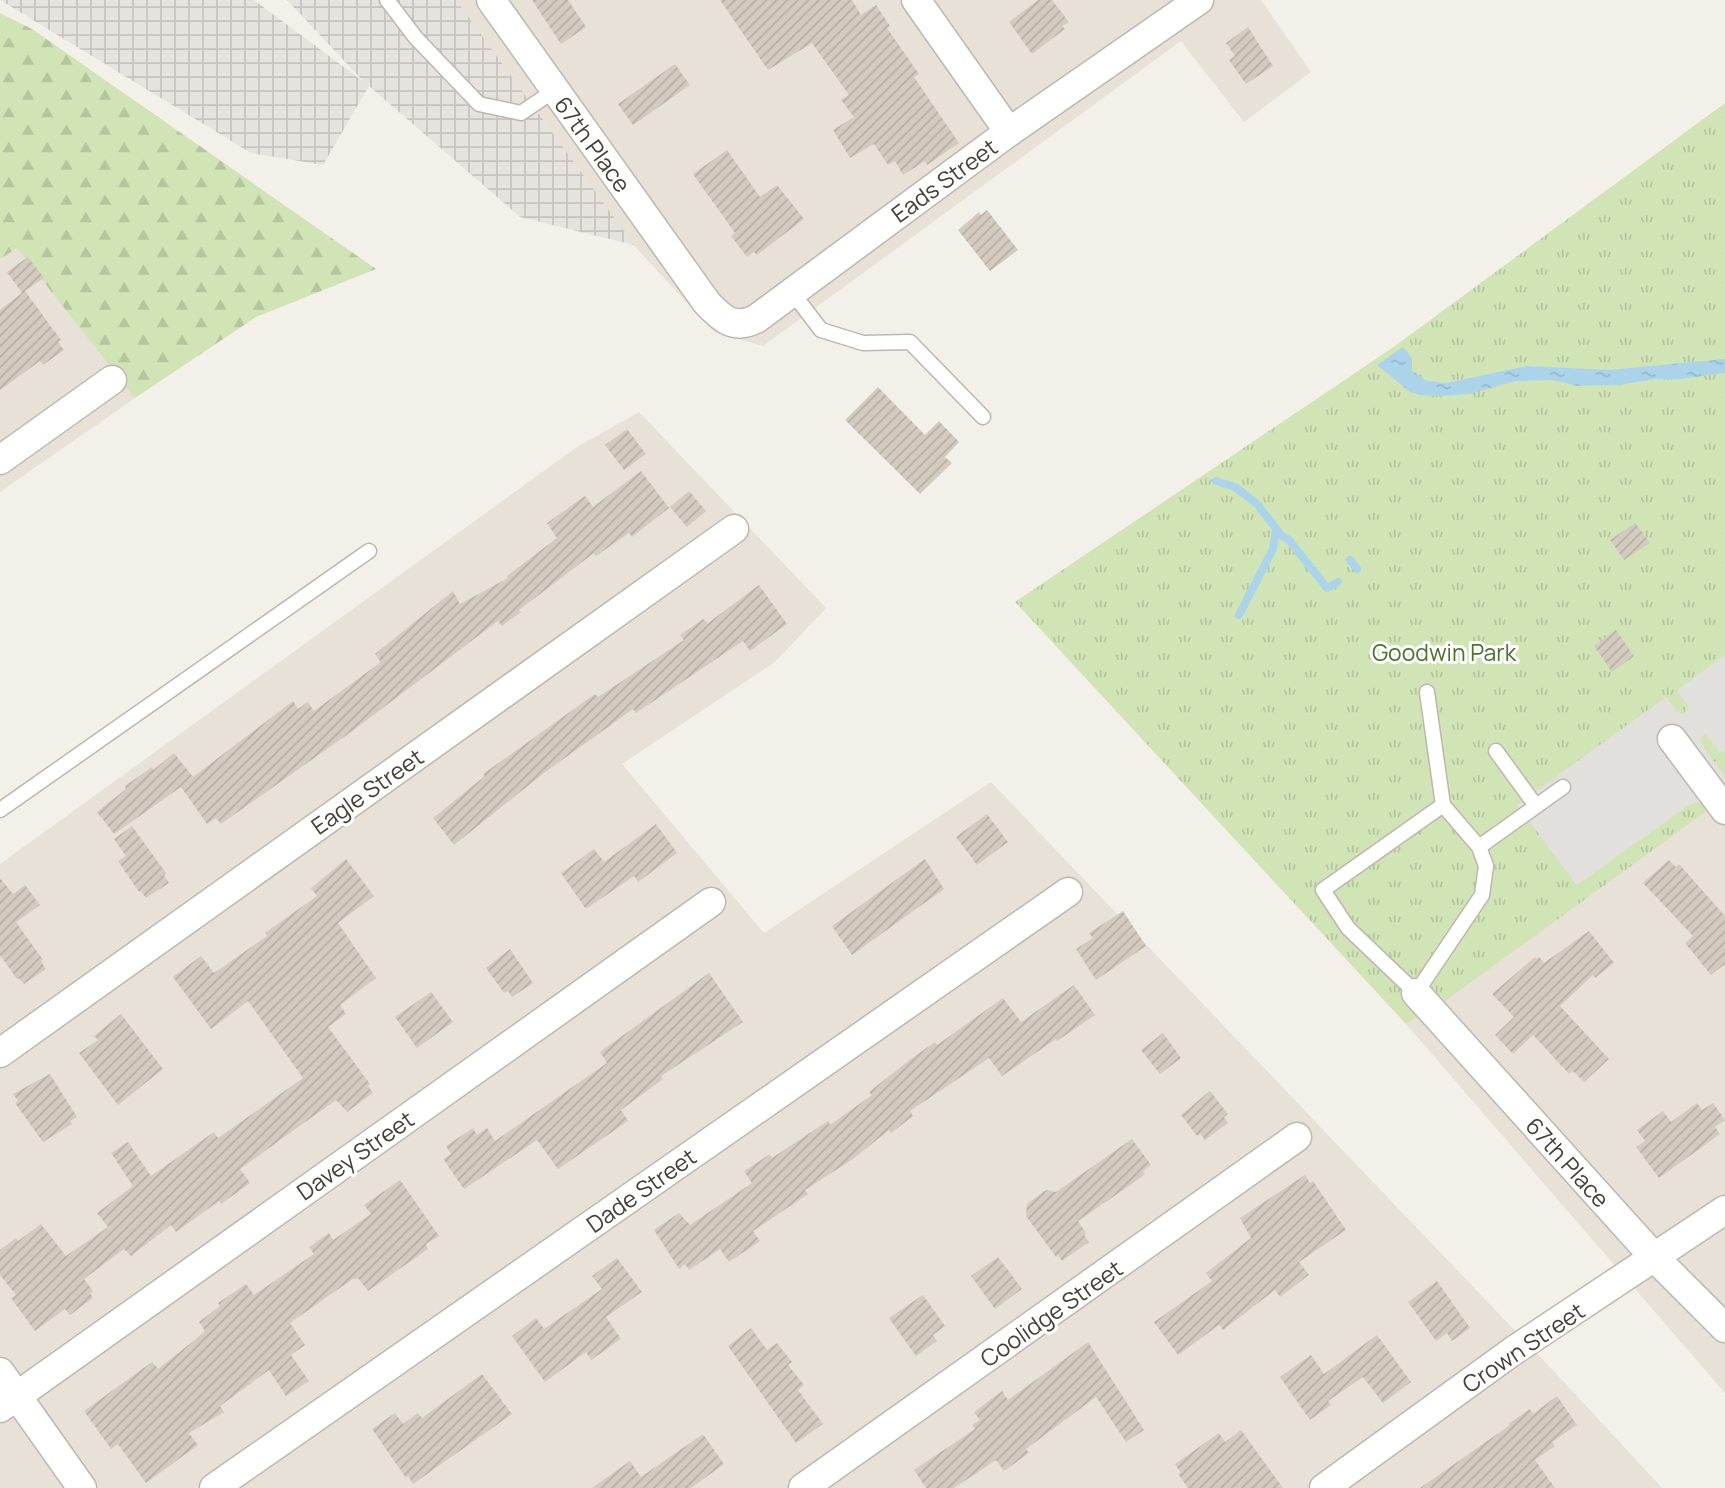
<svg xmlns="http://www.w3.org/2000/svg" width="1725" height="1488" font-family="Manrope,sans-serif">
  <defs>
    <pattern id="industrial-grid" width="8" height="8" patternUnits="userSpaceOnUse" patternTransform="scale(1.75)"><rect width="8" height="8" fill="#e6e2de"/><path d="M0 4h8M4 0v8" fill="none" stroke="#c7c3bf"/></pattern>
    <pattern id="grass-tufts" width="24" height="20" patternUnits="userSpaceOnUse" patternTransform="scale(1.75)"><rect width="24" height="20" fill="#d1e4b6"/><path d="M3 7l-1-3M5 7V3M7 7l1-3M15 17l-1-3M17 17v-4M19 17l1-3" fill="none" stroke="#b5c59d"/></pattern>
    <pattern id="forest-firs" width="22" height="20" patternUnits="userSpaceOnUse" patternTransform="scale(1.75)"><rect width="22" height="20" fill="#d1e4b6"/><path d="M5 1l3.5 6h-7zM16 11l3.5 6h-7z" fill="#b5c59d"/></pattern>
    <pattern id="water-ripples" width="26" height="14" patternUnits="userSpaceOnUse" patternTransform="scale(1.75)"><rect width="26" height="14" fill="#abd4ea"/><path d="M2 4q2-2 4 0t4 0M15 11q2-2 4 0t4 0" fill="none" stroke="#94b7c9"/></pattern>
    <pattern id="building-hatch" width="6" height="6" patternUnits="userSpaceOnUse" patternTransform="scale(1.75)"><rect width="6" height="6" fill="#d4cbc0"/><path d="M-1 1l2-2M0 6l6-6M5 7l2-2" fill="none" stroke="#b7afa6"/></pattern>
  </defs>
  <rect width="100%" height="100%" fill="#f3f0e9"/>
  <g fill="#e7e1d8">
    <polygon points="456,0 1261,0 1311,72 1244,122 1181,41 763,346 714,332 616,226"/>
    <polygon points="17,247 135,398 0,492 0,259"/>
    <polygon points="639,412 826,608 775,662 622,764 764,933 991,782 1564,1382 1662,1488 0,1488 0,864 577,447"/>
    <polygon points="1725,798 1725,1393 1406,1024 1444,1002"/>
  </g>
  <polygon fill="url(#industrial-grid)" points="0,0 254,0 364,82 287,0 456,0 634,245 520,217 369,86 323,165 251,153"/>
  <polygon fill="url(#grass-tufts)" points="1725,103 1725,798 1444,1002 1406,1024 1015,602 1395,346"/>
  <polygon fill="url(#forest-firs)" points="0,13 32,29 376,269 256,317 135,398 17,248 0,259"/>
  <polygon fill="#e2e0dd" points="1725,655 1725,750 1721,753 1705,734 1700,738 1701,743 1725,777 1725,798 1706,804 1696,802 1689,805 1577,885 1517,805 1666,697 1677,712 1684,714 1688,706 1677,690"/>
  <polygon fill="url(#water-ripples)" points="1403,347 1412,358 1412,371 1427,381 1446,383 1527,366 1608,370 1725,359 1725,373 1681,379 1656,379 1618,385 1577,386 1554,380 1515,381 1469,394 1439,396 1420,395 1410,392 1377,365"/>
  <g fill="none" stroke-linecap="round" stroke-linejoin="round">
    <g stroke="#abd4ea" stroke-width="8">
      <polyline points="1216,481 1235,487 1257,504 1281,535 1289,540 1327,588 1338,582"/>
      <polyline points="1350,560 1357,569"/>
      <polyline points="1239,615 1273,549 1276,529"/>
    </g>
  </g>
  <g fill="url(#building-hatch)">
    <polygon points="532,0 568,0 586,27 561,44"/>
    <polygon points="720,0 852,0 861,15 876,5 890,26 887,28 919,74 914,77 959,143 927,165 925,161 903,175 895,161 888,165 874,144 850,158 833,130 854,117 841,100 849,95 812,43 768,70"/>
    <polygon points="1038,0 1052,0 1069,22 1062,26 1065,29 1032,54 1009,22"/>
    <polygon points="1248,27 1273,66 1246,84 1229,60 1235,56 1226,43"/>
    <polygon points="675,64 690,85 633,125 618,104"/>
    <polygon points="727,150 760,197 777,185 804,219 757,255 754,252 747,257 731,236 735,233 693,174"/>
    <polygon points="987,210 1018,250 990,271 958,230 979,212 981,215"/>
    <polygon points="28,257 44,278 25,291 61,340 58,342 64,350 43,365 40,361 0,390 0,310 22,293 7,272"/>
    <polygon points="878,387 925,435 939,421 959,442 945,457 952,463 920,494 845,420"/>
    <polygon points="627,429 646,454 624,470 605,445"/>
    <polygon points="641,471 669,508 632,537 629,533 596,556 594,553 519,610 521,612 502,626 498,621 351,732 221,824 216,818 207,824 181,787 114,834 97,812 126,789 125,786 152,767 153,770 174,753 193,777 293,701 298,709 308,702 314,711 381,662 375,654 453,591 460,604 508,578 507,576 557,538 547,523 585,496 593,507"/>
    <polygon points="689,491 706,511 687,527 670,507"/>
    <polygon points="1635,523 1650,543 1624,560 1610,540"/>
    <polygon points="759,585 787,624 750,651 743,641 636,713 633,709 544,773 454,845 433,818 485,776 483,774 595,694 598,697 684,640 680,635 703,619 708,623"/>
    <polygon points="1616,630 1634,656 1612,672 1594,646"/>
    <polygon points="987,814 1008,842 977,865 956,837"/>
    <polygon points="656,824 677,853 638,882 634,876 586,909 561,873 594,849 604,862"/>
    <polygon points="132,826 166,873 164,875 169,883 146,898 141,891 139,892 118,861 126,856 114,839"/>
    <polygon points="346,859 374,896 338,923 376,978 340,1005 346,1014 328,1027 370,1084 368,1086 373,1093 347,1112 336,1100 294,1130 240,1169 250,1183 221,1204 219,1201 176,1232 171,1225 131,1256 124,1249 84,1279 93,1291 90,1293 93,1298 70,1315 65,1309 35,1331 11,1298 16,1295 0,1275 0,1250 16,1238 18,1241 41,1224 66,1256 108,1227 97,1213 133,1186 111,1153 128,1142 151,1176 214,1132 218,1138 303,1078 248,1001 211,1029 173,977 201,956 214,973 267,936 265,933 317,896 311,888"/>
    <polygon points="925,859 944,889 852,955 832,926"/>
    <polygon points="1669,860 1676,867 1679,864 1725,916 1725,964 1711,975 1685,943 1693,936 1643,883"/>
    <polygon points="0,878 13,894 25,885 40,905 16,922 43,960 41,961 46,969 24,984 19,978 17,979 0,955"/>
    <polygon points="1123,911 1146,946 1096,980 1076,949 1093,938 1089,933"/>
    <polygon points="1589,931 1614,963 1595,978 1593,975 1560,1006 1609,1059 1584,1082 1573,1071 1569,1074 1533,1035 1513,1054 1495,1035 1514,1017 1492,994 1535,957 1537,959 1539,957 1544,963"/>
    <polygon points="510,949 533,983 512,997 508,991 504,993 486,968"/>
    <polygon points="709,973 743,1022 661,1076 663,1079 621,1110 628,1121 558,1169 537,1140 464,1189 443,1159 451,1154 446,1146 473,1128 477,1135 487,1128 495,1141 607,1063 600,1052"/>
    <polygon points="1074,985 1095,1015 1057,1041 1056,1039 1002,1076 989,1058 910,1111 913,1116 891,1133 889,1130 853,1159 805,1190 808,1194 753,1231 760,1241 729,1262 720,1249 689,1270 685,1264 679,1269 654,1230 679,1213 690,1225 752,1183 744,1171 770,1154 772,1158 828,1121 830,1125 872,1095 869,1092 911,1059 935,1042 937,1045 1003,998 1021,1022"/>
    <polygon points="431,992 453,1022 417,1048 395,1017"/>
    <polygon points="121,1014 163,1069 118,1105 79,1053 98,1040 94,1036"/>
    <polygon points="1163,1033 1181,1058 1160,1074 1141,1050"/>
    <polygon points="50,1074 77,1117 70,1121 72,1124 43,1142 15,1103 18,1101 13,1094"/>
    <polygon points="1210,1091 1228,1114 1224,1117 1228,1123 1205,1140 1201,1134 1197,1136 1181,1115"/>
    <polygon points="1697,1103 1702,1110 1713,1103 1725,1120 1715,1127 1720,1134 1659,1178 1636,1147 1645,1141 1637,1130 1663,1111 1671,1122"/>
    <polygon points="1132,1139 1151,1165 1143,1171 1145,1174 1132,1184 1078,1221 1086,1233 1084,1235 1089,1242 1062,1261 1058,1255 1056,1257 1026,1216 1027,1204 1046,1190 1056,1192"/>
    <polygon points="1305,1175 1310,1183 1313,1181 1346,1230 1299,1262 1309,1275 1280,1297 1275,1290 1223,1330 1219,1325 1178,1355 1154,1322 1212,1281 1206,1273 1251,1238 1240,1218"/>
    <polygon points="400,1180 439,1236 426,1244 428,1249 368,1291 358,1278 355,1280 354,1278 290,1323 305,1345 291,1355 309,1381 286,1396 269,1370 220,1406 224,1412 189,1433 198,1445 146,1483 118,1444 111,1449 84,1411 152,1362 158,1369 191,1343 205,1331 199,1322 220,1306 218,1303 246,1284 254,1295 314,1254 309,1247 329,1233 333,1240 371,1214 364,1205"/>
    <polygon points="998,1257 1022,1289 995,1309 971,1276"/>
    <polygon points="617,1258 642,1292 606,1317 621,1339 591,1360 586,1352 545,1382 512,1336 536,1318 544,1329 602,1289 592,1276"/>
    <polygon points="1437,1281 1470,1328 1452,1341 1447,1333 1436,1341 1408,1302"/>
    <polygon points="923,1295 945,1326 933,1335 937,1341 916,1356 889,1318"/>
    <polygon points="751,1328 767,1350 777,1343 792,1362 788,1365 804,1385 798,1390 823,1424 796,1443 728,1346"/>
    <polygon points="1377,1335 1411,1382 1383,1403 1363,1377 1328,1401 1331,1405 1310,1420 1280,1377 1311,1355 1324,1374"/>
    <polygon points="1088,1342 1144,1430 1126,1442 1096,1397 1026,1449 1029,1453 1004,1471 996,1460 954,1488 926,1488 914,1470 975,1429 972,1425 980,1420 974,1412 1002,1391 1008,1400"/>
    <polygon points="482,1374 512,1414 413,1484 408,1476 406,1478 372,1429 395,1413 403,1424 418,1413 422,1418"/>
    <polygon points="1557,1396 1577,1425 1552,1442 1555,1446 1535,1460 1555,1488 1420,1488 1510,1425 1508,1424 1530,1409 1533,1414"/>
    <polygon points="1241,1430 1283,1488 1188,1488 1178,1474 1181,1473 1175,1464 1219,1433 1225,1442"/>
    <polygon points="703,1434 724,1464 691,1488 592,1488 630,1461 641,1477"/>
  </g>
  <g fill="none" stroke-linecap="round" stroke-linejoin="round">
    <g stroke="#beb7ad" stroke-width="17">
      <g id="service">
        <polyline points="387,0 416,38 479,104 521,113 555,90"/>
        <polyline points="792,292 821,330 863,343 910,342 983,417"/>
        <polyline points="1427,692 1443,805"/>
        <polyline points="1496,751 1536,806"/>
        <polyline points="0,810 369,551"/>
        <polyline points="1479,847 1443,805 1323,890 1348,928 1416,993 1482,895 1486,866 1479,847 1563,787"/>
      </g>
    </g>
    <g stroke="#beb7ad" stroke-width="31">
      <g id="minor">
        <path d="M491,0L707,303C722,319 734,330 756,319L1009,132L1199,0"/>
        <polyline points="916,0 1009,132"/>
        <polyline points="0,460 112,380"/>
        <polyline points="1672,739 1725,810"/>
        <polyline points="1416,993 1655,1258 1725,1328"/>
        <polyline points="0,1053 734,529"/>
        <polyline points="0,1372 82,1488"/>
        <polyline points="0,1408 711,902"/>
        <polyline points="214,1488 1068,892"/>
        <polyline points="803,1488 1297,1137"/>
        <polyline points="1324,1488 1513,1351 1725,1210"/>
      </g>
    </g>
    <use href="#service" stroke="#fff" stroke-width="14"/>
    <use href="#minor" stroke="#fff" stroke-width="28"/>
  </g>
  <g text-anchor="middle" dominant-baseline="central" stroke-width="6" stroke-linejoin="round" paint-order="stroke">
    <g font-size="23" fill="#464038" stroke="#fff">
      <text transform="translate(593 144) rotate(54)">67th Place</text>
      <text transform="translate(944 180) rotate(-36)">Eads Street</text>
      <text transform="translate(367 791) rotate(-35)">Eagle Street</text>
      <text transform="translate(355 1155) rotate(-35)">Davey Street</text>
      <text transform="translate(1568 1162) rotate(48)">67th Place</text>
      <text transform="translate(641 1190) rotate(-35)">Dade Street</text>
      <text transform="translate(1051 1313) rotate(-35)">Coolidge Street</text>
      <text transform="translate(1523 1347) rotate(-34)">Crown Street</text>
    </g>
    <g font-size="23" fill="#4d7330" stroke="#fff">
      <text x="1444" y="652">Goodwin Park</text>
    </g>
  </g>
</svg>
